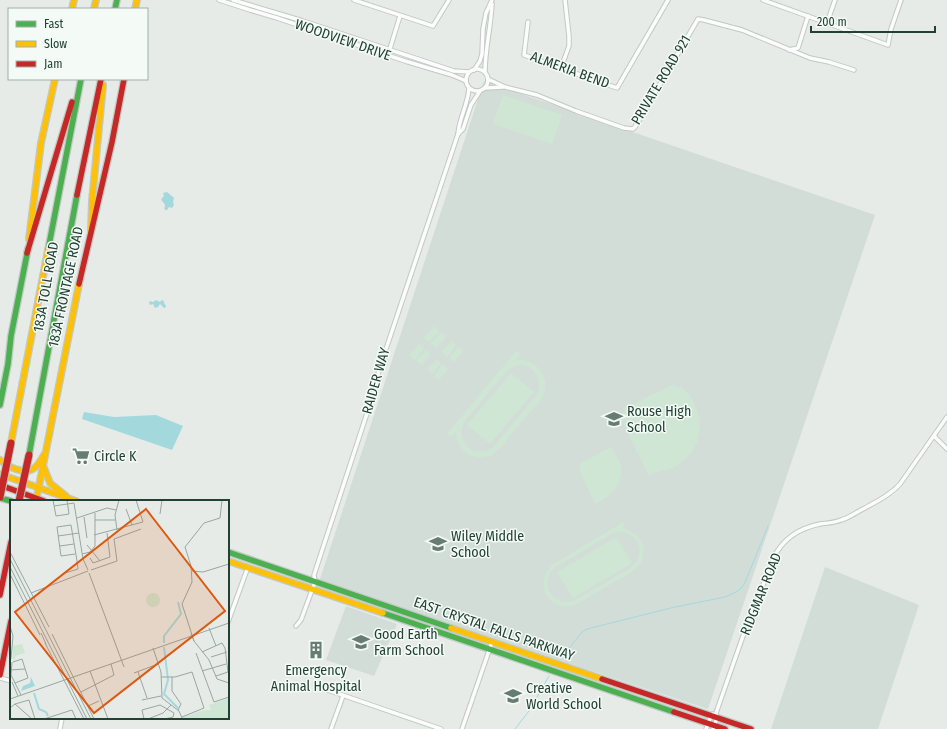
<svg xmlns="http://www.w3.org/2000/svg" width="947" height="729" font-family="'Fira Sans Condensed',sans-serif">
  <rect width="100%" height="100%" fill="#e6ebe8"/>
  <g fill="#d3ddd8">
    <polygon points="484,81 875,215 708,709 319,582"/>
    <polygon points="825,567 919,605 878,729 771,729"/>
    <polygon points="346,606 397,624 374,676 326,660"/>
  </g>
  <g fill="#cee6d3" fill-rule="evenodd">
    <polygon points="503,95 562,115 552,144 493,124"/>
    <polygon points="434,326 439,331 429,342 424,338"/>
    <polygon points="441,332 446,337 436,348 431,343"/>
    <polygon points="451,341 456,345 447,357 442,352"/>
    <polygon points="419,344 424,348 415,360 409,355"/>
    <polygon points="458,347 463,351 454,362 449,358"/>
    <polygon points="426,350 431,354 422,365 416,361"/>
    <path d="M516,351L520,355L516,360C539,358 554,381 540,401C530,412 520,424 510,436C505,442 500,450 493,454C486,458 477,458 470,455C461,450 456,442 456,432L451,437L447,434ZM519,365C535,365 544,380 537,395L493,447C475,460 454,443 464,422L506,372L513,367Z"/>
    <polygon points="436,359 441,363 432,374 427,370"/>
    <polygon points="443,364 448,369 439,380 434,376"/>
    <polygon points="511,373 534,392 490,444 467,425"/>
    <path d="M672,385C676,386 681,387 684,389C701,406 706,436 690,454C685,459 679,465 673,468C668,470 662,470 657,472C655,472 652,475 649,476L621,419L625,408Z"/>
    <path d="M611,447C615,453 620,460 621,467C624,484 609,498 595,504L579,469L581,463Z"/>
    <path d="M623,522L625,526L622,528C645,533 652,558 632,572C619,580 605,587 592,595C585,599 578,605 570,606C544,610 534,577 555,563ZM616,532C638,529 649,555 630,568L574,601C551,608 537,580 557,566L610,535Z"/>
    <polygon points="616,537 632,563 573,598 557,572"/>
  </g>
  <g fill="#a3d9dd">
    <path d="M167,192L174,198L173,202L174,205L172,208L169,207L167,210H165C164,208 165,207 165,205C164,201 158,201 164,196L163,193Z"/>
    <polygon points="156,300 160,302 162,300 164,301 164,303 166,306 165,308 164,308 160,304 158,307 155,308 153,304 150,305 149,303 150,301 153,302"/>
    <polygon points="84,412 114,417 156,415 183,426 172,450 82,419"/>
  </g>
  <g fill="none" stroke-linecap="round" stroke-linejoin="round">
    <g stroke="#a3d9dd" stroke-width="1">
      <polyline points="561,658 583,631 587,629 675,607 725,597 738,591 743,586 746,580 768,526"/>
      <polyline points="515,729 529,711 549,676"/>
    </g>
    <g stroke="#c3c8c5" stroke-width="5.5">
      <g id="street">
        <polyline points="219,0 250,10 277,18 405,61 452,75 466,81"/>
        <polyline points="233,0 303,21 454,71 469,72"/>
        <polyline points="354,0 433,26 449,0"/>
        <polyline points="763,0 888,45 891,29 901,0"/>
        <polyline points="528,22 524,55 617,88 668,0"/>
        <polyline points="827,23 835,0"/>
        <polyline points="789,50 798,48 808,16"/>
        <polyline points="388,55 400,16"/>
        <polyline points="561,68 569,46 569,36 565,0"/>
        <circle cx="477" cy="80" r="11"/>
        <polyline points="474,70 480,61 482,54 483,29 486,13 492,0"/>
        <path d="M485,72C485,49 491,27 492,4"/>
        <polyline points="488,79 505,87 537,95 576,111 624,128 633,129 635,127 698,19 704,20 742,30 810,58 829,62 854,70"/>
        <polyline points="485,88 503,87"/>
        <polyline points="458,134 463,129 471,105 480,91"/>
        <polyline points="934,436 947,449"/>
        <polyline points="228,622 248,567"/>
        <path d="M296,626L301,620L315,582L314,575L374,392L379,370L458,134C459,118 468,105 469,88"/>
        <polyline points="0,678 11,681"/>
        <polyline points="319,687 441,729"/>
        <polyline points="60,729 62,718"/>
        <polyline points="331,729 343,696"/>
        <polyline points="462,729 492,642"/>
        <polyline points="706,729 711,716 713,714"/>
        <path d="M713,729L717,718L716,713L743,636L774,557C783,539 800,528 820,524C827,523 834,523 841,520C849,518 855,513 863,509C876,502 890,495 900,484L947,417"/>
      </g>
    </g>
    <g stroke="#c1c9c5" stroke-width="8">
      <g id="fast">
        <polyline points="115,9 117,0"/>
        <polyline points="48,250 81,79"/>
        <polyline points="0,405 8,364 11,336 28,249"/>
        <polyline points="29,455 77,195"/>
        <polyline points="0,498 11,501"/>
        <polyline points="228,552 451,628"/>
        <polyline points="383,613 674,712"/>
      </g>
    </g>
    <g stroke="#c1c9c5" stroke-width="8">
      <g id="slow">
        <polyline points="72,9 74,0"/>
        <polyline points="94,9 96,0"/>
        <polyline points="135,9 137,0"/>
        <polyline points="91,231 92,201 103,85"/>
        <polyline points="29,239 41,143 55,79"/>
        <polyline points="11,443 48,250"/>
        <path d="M0,460C6,466 23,474 31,470C37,468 41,460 44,455"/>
        <polyline points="44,468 50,483 66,496"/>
        <polyline points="0,474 76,501"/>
        <polyline points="36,501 79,284"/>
        <polyline points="228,561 383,613"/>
        <polyline points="451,628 602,679"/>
      </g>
    </g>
    <g stroke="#c1c9c5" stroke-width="8">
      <g id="jam">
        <polyline points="77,195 101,79"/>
        <polyline points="27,253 72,102"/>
        <polyline points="79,284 112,142 124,79"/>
        <polyline points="0,485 44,501"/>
        <polyline points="0,595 11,542"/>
        <polyline points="0,675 11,621"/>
        <polyline points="602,679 751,729"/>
        <polyline points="674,712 725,729"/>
      </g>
    </g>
    <use href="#street" stroke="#fbfcfc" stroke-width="3.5"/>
    <use href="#fast" stroke="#4caf50" stroke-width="5.5"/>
    <use href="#slow" stroke="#ffc107" stroke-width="5.5"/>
    <use href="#jam" stroke="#c62828" stroke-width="5.5"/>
    <g stroke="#bdc7c3" stroke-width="9" stroke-linecap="butt">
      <g id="jam-bridge">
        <polyline points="0,497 11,443"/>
        <polyline points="19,501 29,455"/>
      </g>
    </g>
    <use href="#jam-bridge" stroke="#c62828" stroke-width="7"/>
  </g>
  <defs>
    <g id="school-bare" transform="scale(1.38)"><path d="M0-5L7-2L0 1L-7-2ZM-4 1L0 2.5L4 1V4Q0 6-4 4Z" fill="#667c74" stroke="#f4faf6" stroke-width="2.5" paint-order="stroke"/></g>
    <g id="supermarket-bare" transform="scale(1.38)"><path d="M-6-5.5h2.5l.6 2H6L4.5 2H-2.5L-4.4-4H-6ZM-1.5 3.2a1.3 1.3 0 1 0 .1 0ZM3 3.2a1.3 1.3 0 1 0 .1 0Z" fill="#667c74" stroke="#f4faf6" stroke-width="2.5" paint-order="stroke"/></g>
    <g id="building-bare" transform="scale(1.38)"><path d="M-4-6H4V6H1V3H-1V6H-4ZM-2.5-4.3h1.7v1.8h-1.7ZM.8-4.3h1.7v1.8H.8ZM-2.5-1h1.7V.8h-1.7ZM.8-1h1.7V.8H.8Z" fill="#667c74" stroke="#f4faf6" stroke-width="2.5" paint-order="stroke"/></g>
  </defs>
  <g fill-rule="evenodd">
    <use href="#school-bare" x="614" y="419"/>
    <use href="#supermarket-bare" x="81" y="456"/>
    <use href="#school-bare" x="438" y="544"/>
    <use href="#school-bare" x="361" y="642"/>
    <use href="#building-bare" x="316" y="650"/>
    <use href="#school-bare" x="513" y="696"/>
  </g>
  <g text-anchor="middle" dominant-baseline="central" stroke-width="3" stroke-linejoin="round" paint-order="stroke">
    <g font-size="14" fill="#214136" stroke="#f4faf6">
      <text transform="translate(343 40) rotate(19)">WOODVIEW DRIVE</text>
      <text transform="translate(570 70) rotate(20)">ALMERIA BEND</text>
      <text transform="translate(661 80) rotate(-59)">PRIVATE ROAD 921</text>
      <text transform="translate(46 287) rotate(-80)">183A TOLL ROAD</text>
      <text transform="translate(66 287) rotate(-78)">183A FRONTAGE ROAD</text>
      <text transform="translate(376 381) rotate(-74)">RAIDER WAY</text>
      <text transform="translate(761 594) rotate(-68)">RIDGMAR ROAD</text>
      <text transform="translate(494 629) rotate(19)">EAST CRYSTAL FALLS PARKWAY</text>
    </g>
    <g font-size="14" fill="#214136" stroke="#f4faf6" text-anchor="start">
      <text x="627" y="411">Rouse High<tspan x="627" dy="16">School</tspan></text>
      <text x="94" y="456">Circle K</text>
      <text x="451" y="536">Wiley Middle<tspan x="451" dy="16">School</tspan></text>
      <text x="374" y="634">Good Earth<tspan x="374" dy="16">Farm School</tspan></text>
      <text x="316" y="670" text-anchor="middle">Emergency<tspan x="316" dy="16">Animal Hospital</tspan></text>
      <text x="526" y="688">Creative<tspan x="526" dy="16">World School</tspan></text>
    </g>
  </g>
  <g transform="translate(10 500)">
    <rect width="219" height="219" fill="#e6ebe8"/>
    <path d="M136 100a7 7 0 1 1 14 0a7 7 0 1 1-14 0ZM12,144L15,153L5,156V160L3,158V146ZM219,198V219H168L194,210H201L199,205Z" fill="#cee6d3"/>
    <path d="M21,177L25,186L11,191L13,186L20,183Z" fill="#a3d9dd"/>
    <path fill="none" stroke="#a3d9dd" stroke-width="2" d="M154,143V136L171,114L168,102M154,147L158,180L154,194L168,208M24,193L29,209L36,212L38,216"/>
    <path fill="none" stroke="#97a7a1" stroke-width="1" d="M43,0L46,16L59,14L57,0M44,6L64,3L73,59L78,70M116,9L122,25M150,14L152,0M74,17L77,38M67,18L97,8L106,10M85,20H105M107,30L105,15L109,0M84,35L133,22L126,0M48,36L69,33M77,45L90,61M50,46L64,44M0,52L39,127M72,54L80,52L85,46V13M80,58L83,63L100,57L97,33M0,59L81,219M0,67L77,219M81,70L107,61L104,39L131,29M182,71L193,72L219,64M79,73L114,167M0,74L30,135M52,74L68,69L67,61L61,25L47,27L51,56L65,54M21,93L78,71M0,126L3,136L1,159M199,128L206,146M31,133L36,144M42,134L84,219M181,134L184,141L172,104L182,82L181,66L175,47L194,23L210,18L212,0M184,141L199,160L207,179L219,183M35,143L74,219M143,148L151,172L152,198L169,211L172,218M192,152L212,143L215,148L218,172L206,176M186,153L204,202L219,197M201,157L217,152M2,162L1,175L11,195M3,162L12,159L18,178L5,183M0,170L15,169M80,171L98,219M192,171L216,164M128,172L137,198M124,173L148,164M151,177H165L182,172L194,208L172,217M162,177V191L171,204L168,210M2,182L8,196M71,192L104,175L101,164M0,199L219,123M132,200L151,196M5,204L22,219M78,206L89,201M0,208L5,204L19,200L25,219M34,219L62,210L66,219M134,219L132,210L150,205L164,213L163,217L155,219M138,219L153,213L161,205"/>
    <path fill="#de580e" fill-opacity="0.15" stroke="#de580e" stroke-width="2" d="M136,9L215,111L84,213L5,112Z"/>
    <rect width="219" height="219" fill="none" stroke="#214136" stroke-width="2"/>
  </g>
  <rect x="8" y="8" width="140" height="72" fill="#f4faf6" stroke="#a0b0a9"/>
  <rect x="16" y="21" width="20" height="6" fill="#4caf50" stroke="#a0b0a9"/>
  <text x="44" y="28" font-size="12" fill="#214136">Fast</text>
  <rect x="16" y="41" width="20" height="6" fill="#ffc107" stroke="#a0b0a9"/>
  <text x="44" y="48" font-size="12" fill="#214136">Slow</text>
  <rect x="16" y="61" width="20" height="6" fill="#c62828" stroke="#a0b0a9"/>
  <text x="44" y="68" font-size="12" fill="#214136">Jam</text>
  <path d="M811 26v6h124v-6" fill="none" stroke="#214136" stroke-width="2"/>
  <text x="817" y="26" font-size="12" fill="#214136" stroke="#f4faf6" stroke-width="3" paint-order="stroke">200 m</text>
</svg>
